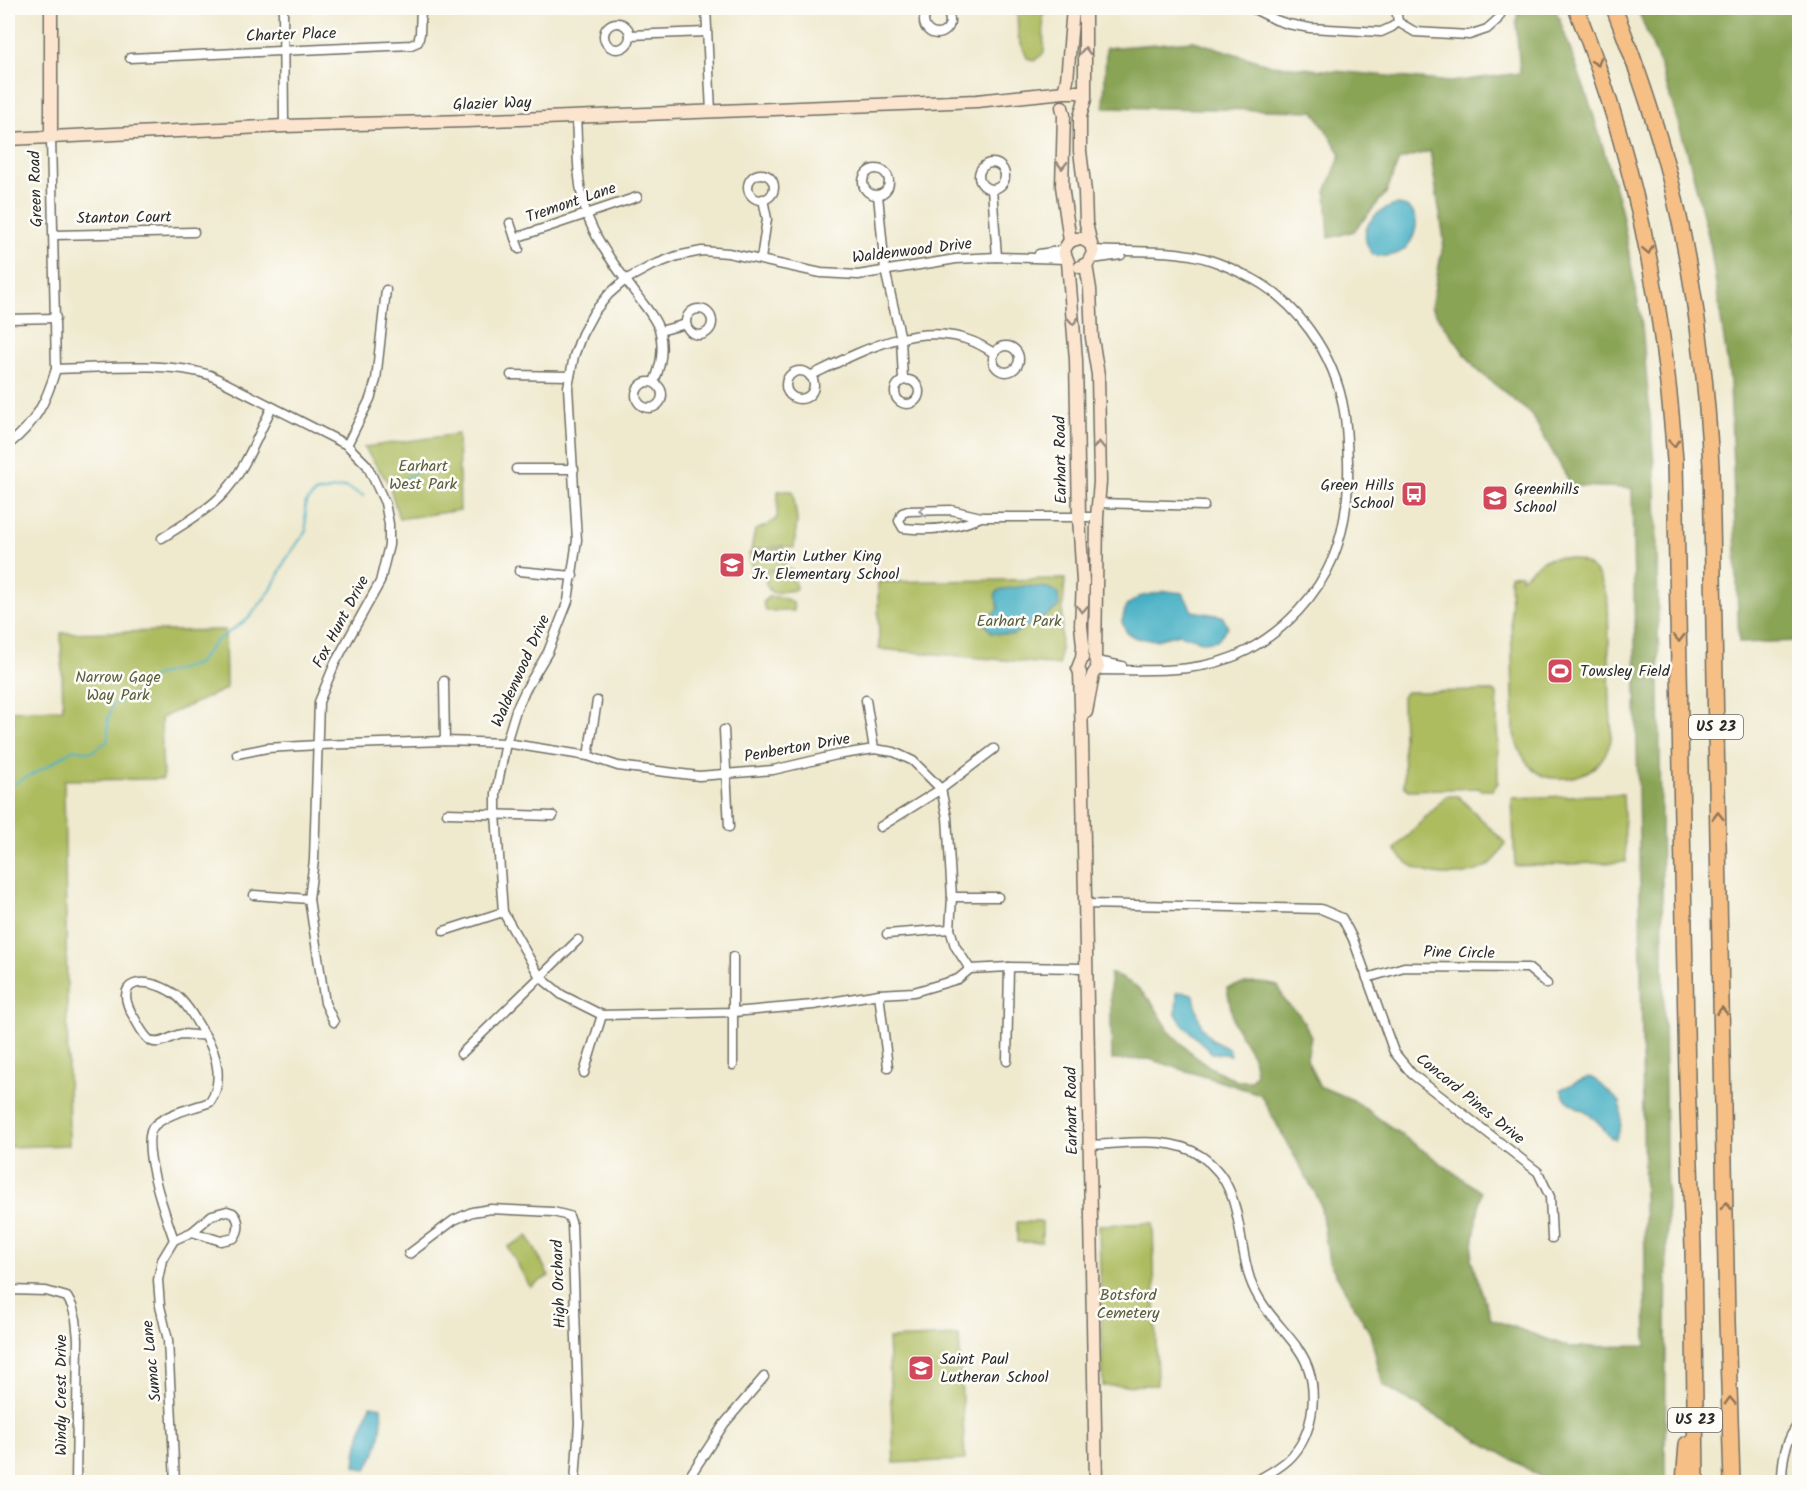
<svg xmlns="http://www.w3.org/2000/svg" width="1807" height="1490" font-family="Kalam,sans-serif">
  <rect width="100%" height="100%" fill="#fdfcf7"/>
  <filter id="ink" filterUnits="userSpaceOnUse"><feTurbulence type="fractalNoise" baseFrequency=".0167" numOctaves="2"/><feDisplacementMap in="SourceGraphic" scale="12" xChannelSelector="R" yChannelSelector="G"/><feConvolveMatrix kernelMatrix="1 2 1 2 8 2 1 2 1" color-interpolation-filters="sRGB"/></filter>
  <filter id="wash" filterUnits="userSpaceOnUse"><feTurbulence type="fractalNoise" baseFrequency=".008" numOctaves="4" result="noise"/><feDisplacementMap in="SourceGraphic" scale="24" xChannelSelector="R" yChannelSelector="G"/><feGaussianBlur stdDeviation="1.35" result="paint"/><feColorMatrix in="noise" values="0 0 0 0 0 0 0 0 0 0 0 0 0 0 0 0 0 1.4 0 .05"/><feComposite in="paint" operator="in"/></filter>
  <g filter="url(#wash)">
    <rect width="100%" height="100%" fill="#efe9ce"/>
    <g fill="#adbc5f" stroke="#6c7445" stroke-width="1.5">
      <polygon points="1017,8 1043,8 1044,53 1034,61 1027,58 1018,36"/>
      <polygon points="458,434 460,510 399,519 389,484 364,447"/>
      <polygon points="778,491 793,491 797,520 794,548 782,546 751,550 755,530 766,526 777,518"/>
      <polygon points="783,548 786,567 752,572 749,553"/>
      <path d="M1558,557C1591,559 1602,572 1608,604C1609,638 1609,672 1610,705C1610,717 1614,735 1609,746C1600,770 1579,780 1554,778C1531,777 1519,753 1514,734L1510,575L1521,574V578L1543,560Z"/>
      <polygon points="789,569 792,571 796,588 794,590 774,593 770,591 766,584 766,572"/>
      <polygon points="1065,579 1059,665 879,649 878,582"/>
      <polygon points="768,597 781,597 793,602 794,611 766,611 763,603"/>
      <polygon points="225,630 226,689 161,718 163,779 64,780 69,1145 8,1147 8,711 63,709 61,633"/>
      <polygon points="1493,691 1497,694 1498,783 1492,790 1481,790 1479,788 1409,790 1404,786 1402,696 1406,692"/>
      <polygon points="1623,794 1626,862 1515,866 1512,798"/>
      <path d="M1446,796H1458L1505,843C1503,847 1501,852 1498,856C1479,881 1427,881 1404,860C1400,857 1398,852 1395,849Z"/>
      <rect x="1017" y="1222" width="25" height="20"/>
      <polygon points="1153,1223 1157,1385 1103,1386 1099,1225"/>
      <polygon points="528,1236 549,1276 530,1287 508,1247"/>
      <polygon points="959,1336 965,1460 894,1463 888,1339"/>
    </g>
    <g fill="#8aa456" stroke="#5a6840" stroke-width="1.5">
      <path d="M1519,8H1555L1559,18L1592,110L1621,209L1642,325L1656,486L1667,1215L1665,1482H1550L1383,1385L1370,1333L1329,1262L1320,1202L1260,1094L1149,1059L1112,1060L1110,974H1114L1136,986L1153,1004L1170,1032L1192,1054L1212,1068L1237,1081H1251L1256,1073L1253,1056L1234,1024L1227,988C1245,983 1260,981 1278,986L1286,1003L1299,1014L1311,1036L1307,1059L1319,1086L1353,1100L1481,1192L1471,1259L1491,1319L1569,1347L1646,1346L1640,893L1632,488L1572,486L1531,414L1475,368L1431,307L1444,240L1430,151L1399,160L1386,193L1354,231L1329,238L1326,192L1341,154L1314,111L1104,107L1106,48L1194,41L1271,65L1451,82L1520,73L1516,23Z"/>
      <polygon points="1637,8 1799,8 1799,641 1739,643 1730,381 1710,243 1688,154 1659,62"/>
    </g>
    <g fill="#47b0c5" stroke="#396e78" stroke-width="1.5">
      <path d="M1396,205C1428,205 1417,247 1396,254C1388,257 1381,256 1373,255C1355,231 1372,212 1396,205Z"/>
      <path d="M1025,586L1048,588L1058,593L1059,606C1046,619 1028,624 1013,635L992,633L985,624V615L993,614L999,609L995,595L999,590Z"/>
      <polygon points="1166,591 1183,593 1192,611 1222,616 1228,627 1217,640 1205,642 1179,634 1156,640 1136,638 1127,633 1122,622 1126,606 1139,597"/>
      <path d="M1177,992L1190,993L1194,996C1199,1023 1201,1038 1229,1049L1231,1055L1212,1053L1183,1025L1176,1014Z"/>
      <path d="M1589,1077L1595,1079L1620,1102C1621,1115 1624,1128 1615,1139L1611,1138C1605,1131 1600,1123 1592,1117C1581,1107 1565,1105 1561,1089Z"/>
      <path d="M371,1405L381,1407C384,1430 379,1450 366,1470L355,1466C356,1444 362,1425 371,1405Z"/>
    </g>
    <g fill="none" stroke-linecap="round" stroke-linejoin="round">
      <g stroke="#47b0c5" stroke-width="2">
        <polyline points="395,484 417,472 446,467"/>
        <path d="M8,785H11C33,774 54,764 73,749L91,752L108,741V718L113,704L132,696L152,677L197,664L216,641L248,619L271,590L285,561L306,531L305,504L315,493L345,487L364,496"/>
      </g>
    </g>
  </g>
  <g filter="url(#ink)">
    <g fill="none" stroke-linecap="round" stroke-linejoin="round">
      <g stroke="#706e64" stroke-width="11">
        <g id="street">
          <polyline points="283,8 284,126"/>
          <polyline points="706,8 711,112"/>
          <polyline points="1252,8 1276,20 1288,24 1310,28 1381,32 1392,27 1398,22"/>
          <polyline points="1396,8 1398,22"/>
          <circle cx="937" cy="21" r="13"/>
          <polyline points="1081,9 1150,8"/>
          <polyline points="1398,22 1415,32 1469,35 1487,29 1497,20 1504,8"/>
          <circle cx="617" cy="36" r="13"/>
          <polyline points="630,35 706,32"/>
          <polyline points="130,58 411,45 418,42 420,34 421,8"/>
          <path d="M576,117C578,149 576,181 586,212C596,243 618,269 636,294C644,306 657,319 660,333C664,351 661,366 654,382"/>
          <circle cx="992" cy="176" r="13"/>
          <circle cx="876" cy="182" r="13"/>
          <circle cx="761" cy="187" r="13"/>
          <polyline points="992,189 997,257"/>
          <polyline points="878,195 885,270 901,339 903,379"/>
          <polyline points="510,223 515,238 637,197"/>
          <polyline points="54,235 194,232"/>
          <polyline points="515,238 519,249"/>
          <path d="M1092,250C1122,252 1153,250 1183,254C1203,256 1225,265 1243,274C1296,298 1335,355 1344,411C1347,427 1347,444 1348,461C1349,495 1346,526 1333,558C1317,596 1285,630 1248,650C1202,675 1148,670 1097,670"/>
          <polyline points="1039,254 1065,250"/>
          <polyline points="761,259 767,219 763,199"/>
          <polyline points="1066,259 997,257 956,259 858,275 821,273 728,253 702,251 677,256 651,266 625,280 609,294 594,312 582,334 574,356 568,387 577,540 568,601 548,652 526,689 516,710 506,743 496,793 496,814 503,912 540,977 562,995 602,1015 733,1012 813,1005 879,994 914,992 958,979 970,969 1009,967 1086,968"/>
          <polyline points="1092,259 1121,255"/>
          <circle cx="699" cy="322" r="13"/>
          <polyline points="8,319 56,318"/>
          <polyline points="660,331 686,324"/>
          <circle cx="1006" cy="359" r="13"/>
          <path d="M56,369C105,368 164,361 210,375L347,445L367,465L385,503L389,524V545L380,582L335,663L319,702L314,860L309,899L325,1003L334,1022"/>
          <circle cx="800" cy="385" r="14"/>
          <polyline points="511,375 570,376"/>
          <path d="M810,376C859,352 918,319 974,342C981,345 987,349 994,353"/>
          <circle cx="907" cy="392" r="12"/>
          <circle cx="649" cy="395" r="13"/>
          <path d="M8,445C36,423 46,402 56,369L51,137"/>
          <polyline points="347,445 370,399 376,380 386,290"/>
          <polyline points="516,469 574,469"/>
          <polyline points="1098,503 1204,506"/>
          <path d="M981,517C956,529 930,531 903,528L899,521L902,513L908,511L951,510L981,517H1097"/>
          <path d="M162,538C182,525 204,513 220,497C244,473 257,437 272,407"/>
          <polyline points="519,571 573,576"/>
          <polyline points="1097,661 1122,666"/>
          <polyline points="444,681 445,741"/>
          <polyline points="866,700 874,749"/>
          <polyline points="724,730 729,827"/>
          <polyline points="237,754 267,748 318,745 445,741 506,743 588,756 618,766 699,776 773,770 837,755 874,749 894,752 913,761 941,789 947,817 952,897 950,929 955,946 970,969"/>
          <polyline points="588,756 597,701"/>
          <polyline points="447,813 553,816"/>
          <polyline points="880,827 941,789 994,749"/>
          <polyline points="254,895 309,899"/>
          <polyline points="952,897 998,897"/>
          <polyline points="1085,904 1321,909 1342,918 1353,939 1394,1052 1412,1074 1538,1172 1550,1197 1552,1238"/>
          <polyline points="444,931 503,912"/>
          <polyline points="887,934 950,929"/>
          <polyline points="733,957 733,1065"/>
          <polyline points="1367,978 1404,967 1528,968 1547,984"/>
          <polyline points="879,994 888,1067"/>
          <polyline points="461,1054 578,940"/>
          <polyline points="1007,1061 1009,967"/>
          <polyline points="584,1073 602,1015"/>
          <path d="M1090,1145C1125,1144 1171,1135 1201,1156C1244,1185 1236,1236 1250,1279C1260,1308 1282,1326 1299,1350C1321,1382 1316,1434 1288,1460C1278,1469 1265,1476 1254,1482"/>
          <path d="M227,1211L233,1213C240,1220 240,1230 234,1238L221,1241L192,1232L212,1215Z"/>
          <polyline points="174,1240 192,1232"/>
          <polyline points="409,1254 454,1220 472,1212 491,1209 553,1212 569,1216 572,1225 579,1423 575,1482"/>
          <polyline points="8,1290 46,1291 67,1297 72,1306 76,1319 78,1339 76,1482"/>
          <path d="M175,1482L168,1340L160,1306L158,1280L162,1260L174,1240C167,1219 137,1140 155,1125C170,1112 192,1109 210,1102C223,1083 218,1056 206,1037C197,1023 187,1002 173,993C145,975 109,979 135,1019C139,1026 144,1037 151,1041C161,1046 172,1035 182,1034C190,1034 197,1036 205,1035"/>
          <polyline points="686,1482 724,1424 764,1377"/>
          <path d="M1782,1482C1782,1460 1785,1440 1800,1422"/>
        </g>
      </g>
      <g stroke="#706e64" stroke-width="15">
        <g id="secondary">
          <polyline points="51,8 51,137"/>
          <polyline points="1064,92 1067,80 1073,8"/>
          <polyline points="1062,107 1064,115 1062,186 1070,241"/>
          <polyline points="8,139 284,126 467,121 977,101 1064,92 1078,92 1084,94"/>
          <path d="M1089,243C1079,235 1067,239 1064,252L1068,262L1076,360L1079,517L1083,582L1081,625L1083,646L1082,658L1078,668L1080,673L1082,739L1096,1482"/>
          <polyline points="1086,265 1090,289 1092,338 1098,375 1100,482 1097,517 1095,658 1098,667 1093,675 1086,712"/>
          <polyline points="1080,267 1088,263 1093,253 1086,223 1085,192 1080,151 1080,117 1085,99 1085,8"/>
        </g>
      </g>
      <g stroke="#706e64" stroke-width="18">
        <g id="highway">
          <path d="M1576,8C1634,152 1664,305 1675,461L1687,1079L1693,1248L1696,1482"/>
          <path d="M1614,8C1637,67 1658,128 1673,190C1694,280 1706,373 1711,466L1727,1321L1732,1482"/>
          <polyline points="1684,1482 1687,1444"/>
        </g>
      </g>
      <use href="#street" stroke="#fff" stroke-width="8"/>
      <use href="#secondary" stroke="#fbe5cf" stroke-width="12"/>
      <use href="#highway" stroke="#f5bf86" stroke-width="15"/>
    </g>
    <defs><path id="oneway-chevron" d="M-2-3.5L2.5 0L-2 3.5" fill="none" stroke-width="1.6" stroke-linecap="round" stroke-linejoin="round" transform="scale(1.5)"/></defs>
    <g stroke="#93887d">
      <use href="#oneway-chevron" transform="translate(1085 51) rotate(-89)"/>
      <use href="#oneway-chevron" transform="translate(1062 165) rotate(91)"/>
      <use href="#oneway-chevron" transform="translate(1073 321) rotate(86)"/>
      <use href="#oneway-chevron" transform="translate(1099 445) rotate(-91)"/>
      <use href="#oneway-chevron" transform="translate(1082 609) rotate(93)"/>
    </g>
    <g stroke="#907558">
      <use href="#oneway-chevron" transform="translate(1597 62) rotate(70)"/>
      <use href="#oneway-chevron" transform="translate(1648 250) rotate(79)"/>
      <use href="#oneway-chevron" transform="translate(1674 443) rotate(86)"/>
      <use href="#oneway-chevron" transform="translate(1679 638) rotate(89)"/>
      <use href="#oneway-chevron" transform="translate(1718 816) rotate(-91)"/>
      <use href="#oneway-chevron" transform="translate(1722 1011) rotate(-91)"/>
      <use href="#oneway-chevron" transform="translate(1726 1206) rotate(-91)"/>
      <use href="#oneway-chevron" transform="translate(1730 1401) rotate(-92)"/>
    </g>
    <use stroke="#a0a0a0" href="#oneway-chevron" transform="translate(923 511) rotate(179)"/>
  </g>
  <defs>
    <g id="bus-square" transform="scale(1.35)"><rect x="-9" y="-9" width="18" height="18" rx="4" fill="#d1495b" stroke="#fdfcf7"/><path d="M-5-6H5V4H4V6H2V4H-2V6H-4V4H-5ZM-3.5-4V0h7V-4ZM-3.5 1.2v1.5H-2V1.2ZM2 1.2v1.5H3.5V1.2Z" fill="#fff"/></g>
    <g id="school-square" transform="scale(1.35)"><rect x="-9" y="-9" width="18" height="18" rx="4" fill="#d1495b" stroke="#fdfcf7"/><path d="M0-5L7-2L0 1L-7-2ZM-4 1L0 2.5L4 1V4Q0 6-4 4Z" fill="#fff"/></g>
    <g id="stadium-square" transform="scale(1.35)"><rect x="-9" y="-9" width="18" height="18" rx="4" fill="#d1495b" stroke="#fdfcf7"/><path d="M0-5a6.5 5 0 1 0 0 10a6.5 5 0 1 0 0-10ZM-3.5-1.8h7v3.6h-7Z" fill="#fff"/></g>
  </defs>
  <g fill-rule="evenodd">
    <use href="#bus-square" x="1414" y="494"/>
    <use href="#school-square" x="1495" y="498"/>
    <use href="#school-square" x="732" y="565"/>
    <use href="#stadium-square" x="1560" y="671"/>
    <use href="#school-square" x="921" y="1368"/>
  </g>
  <g text-anchor="middle" dominant-baseline="central" stroke-width="5" stroke-linejoin="round" paint-order="stroke">
    <g fill="#fdfcf7" stroke="#6a6a68" stroke-width="1.5">
      <rect x="1689" y="715" width="54" height="24" rx="4.5"/>
      <rect x="1668" y="1408" width="54" height="24" rx="4.5"/>
    </g>
    <g font-size="15" font-weight="bold" fill="#2b2b2b">
      <text x="1716" y="727">US 23</text>
      <text x="1695" y="1420">US 23</text>
    </g>
    <g font-size="16" fill="#2b2b2b" stroke="#fdfcf7">
      <text transform="translate(291 35) rotate(-2)">Charter Place</text>
      <text transform="translate(492 104) rotate(-2)">Glazier Way</text>
      <text transform="translate(36 189) rotate(-92)">Green Road</text>
      <text transform="translate(571 203) rotate(-19)">Tremont Lane</text>
      <text transform="translate(124 218) rotate(-1)">Stanton Court</text>
      <text transform="translate(912 251) rotate(-7)">Waldenwood Drive</text>
      <text transform="translate(1061 460) rotate(-91)">Earhart Road</text>
      <text transform="translate(341 622) rotate(-62)">Fox Hunt Drive</text>
      <text transform="translate(521 671) rotate(-66)">Waldenwood Drive</text>
      <text transform="translate(797 748) rotate(-10)">Penberton Drive</text>
      <text transform="translate(1459 953) rotate(1)">Pine Circle</text>
      <text transform="translate(1470 1099) rotate(39)">Concord Pines Drive</text>
      <text transform="translate(1072 1111) rotate(-91)">Earhart Road</text>
      <text transform="translate(559 1284) rotate(-92)">High Orchard</text>
      <text transform="translate(152 1361) rotate(-96)">Sumac Lane</text>
      <text transform="translate(61 1395) rotate(-90)">Windy Crest Drive</text>
    </g>
    <g font-size="16" fill="#585e3d" stroke="#fdfcf7">
      <text x="423" y="466">Earhart<tspan x="423" dy="18">West Park</tspan></text>
      <text x="1019" y="621">Earhart Park</text>
      <text x="118" y="677">Narrow Gage<tspan x="118" dy="18">Way Park</tspan></text>
      <text x="1128" y="1295">Botsford<tspan x="1128" dy="18">Cemetery</tspan></text>
    </g>
    <g font-size="16" fill="#2b2b2b" stroke="#fdfcf7" text-anchor="start">
      <text x="1394" y="485" text-anchor="end">Green Hills<tspan x="1394" dy="18">School</tspan></text>
      <text x="1514" y="489">Greenhills<tspan x="1514" dy="18">School</tspan></text>
      <text x="752" y="556">Martin Luther King<tspan x="752" dy="18">Jr. Elementary School</tspan></text>
      <text x="1580" y="671">Towsley Field</text>
      <text x="940" y="1359">Saint Paul<tspan x="940" dy="18">Lutheran School</tspan></text>
    </g>
  </g>
  <rect width="1807" height="1490" fill="none" stroke="#fdfcf7" stroke-width="30"/>
</svg>
